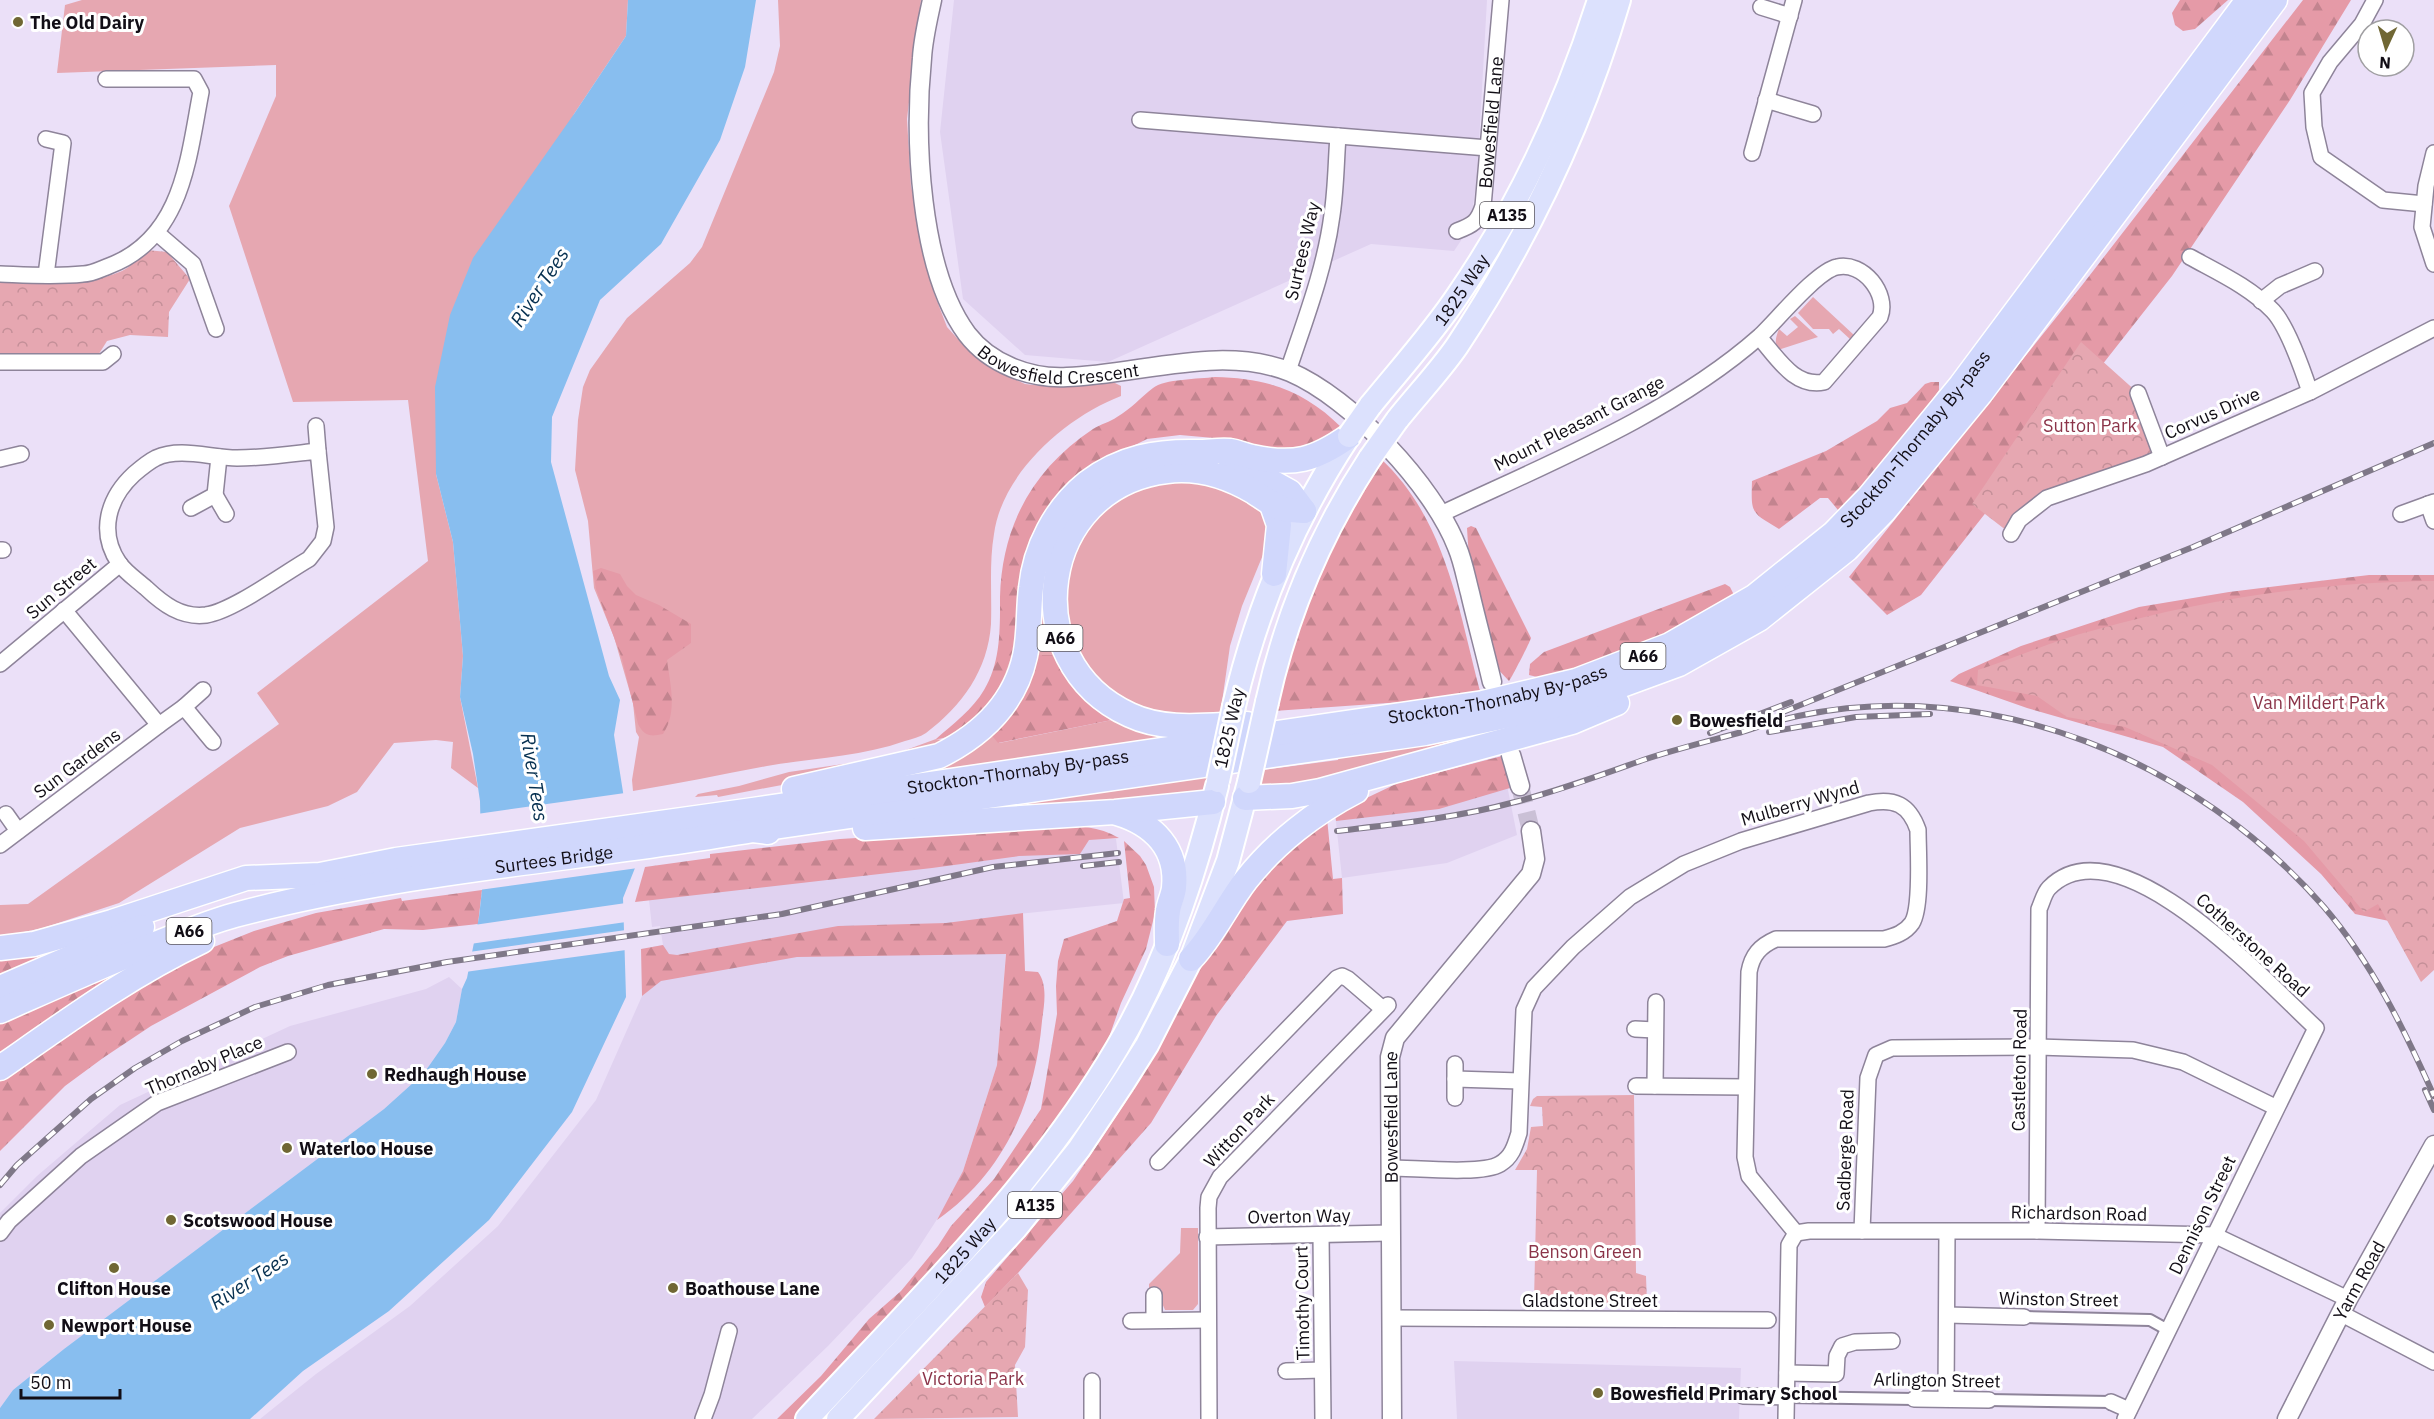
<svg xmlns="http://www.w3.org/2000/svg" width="2434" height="1419" font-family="'IBM Plex Sans',sans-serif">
  <defs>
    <pattern id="forest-firs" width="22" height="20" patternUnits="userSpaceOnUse" patternTransform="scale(1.5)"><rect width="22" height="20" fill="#e59aa7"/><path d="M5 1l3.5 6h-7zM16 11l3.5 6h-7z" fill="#c3848f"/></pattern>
    <pattern id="park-crowns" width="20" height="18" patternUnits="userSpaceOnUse" patternTransform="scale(1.5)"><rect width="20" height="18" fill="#e6a7b1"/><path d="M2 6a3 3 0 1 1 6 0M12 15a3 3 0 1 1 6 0" fill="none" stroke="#c48f98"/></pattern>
  </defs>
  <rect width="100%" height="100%" fill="#ebe0f8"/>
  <g fill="#e0d2f0">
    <polygon points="954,0 1487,0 1477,178 1470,227 1454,251 1371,244 1108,362 1025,355 963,299 940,132"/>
    <polygon points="1506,780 1517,835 1447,863 1342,878 1335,813"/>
    <polygon points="1066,839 1116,839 1124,903 1009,915 997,1065 963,1171 945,1207 912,1258 828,1346 752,1419 260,1419 316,1374 410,1306 498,1226 596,1100 642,996 655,985 652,947 663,945 660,926 652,927 649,900 667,894"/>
    <polygon points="449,977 462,989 456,1022 445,1043 424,1073 384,1109 64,1349 13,1390 0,1408 0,1213 37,1176 120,1105 290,1026 426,989"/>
    <polygon points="1454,1361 1741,1368 1739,1419 1457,1419"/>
  </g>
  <g fill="#e6a7b1">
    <polygon points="82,0 628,0 626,36 574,114 436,474 453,542 463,656 460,697 478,788 451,768 453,742 436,740 394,743 357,792 328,806 240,828 119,903 43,928 0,937 0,905 28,904 279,724 257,693 428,561 408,400 293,402 229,206 276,96 276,65 57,73 65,5"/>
    <path d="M778,0H921L907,119L911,186L934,293L947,327L965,347L991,368L1025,384L1052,387L1113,382L1121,386V396C1066,417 1002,473 994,534C989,563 992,594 991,624C988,670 962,706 926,733C920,737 912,739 905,741C860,757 813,758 767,766C722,774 678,784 633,791L632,780L639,737L636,732L633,703L614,637L594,588L588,521L575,470L578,420L583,387L590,370L627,318L690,263L702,247L774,72L780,46Z"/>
    <polygon points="1813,297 1855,336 1851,340 1839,329 1833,334 1829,329 1813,329 1798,313"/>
    <path d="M1795,316L1818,337L1778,350C1774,344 1776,336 1779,329L1787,336L1798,327L1790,319Z"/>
    <polygon points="1187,465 1076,516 1058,655 1035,655 1045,573 1054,544 1071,515"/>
    <path d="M1175,481C1212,483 1238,491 1267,516L1269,540L1242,606L1230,646L1220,716L1187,718L1141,711L1086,673L1062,608L1074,546L1101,514L1133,490Z"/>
    <polygon points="1021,638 1000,693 956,739 883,766 718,797 717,795 695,797 698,794 739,786 789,772 884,758 936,739 942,740 990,701 1016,640"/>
    <polygon points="1117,719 1206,733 909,775 991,730 999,743"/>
    <polygon points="1466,735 1473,737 1471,745 1286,786 1253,787 1262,770 1338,760 1339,756"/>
    <polygon points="1207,777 1207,780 1208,780 1202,802 908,816"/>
    <polygon points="1181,1228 1198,1228 1198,1304 1193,1310 1165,1310 1162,1303 1161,1289 1149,1289 1149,1284 1180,1253"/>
  </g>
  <g fill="url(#forest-firs)">
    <polygon points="2180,0 2228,0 2195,29 2183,31 2175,25 2172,13"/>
    <polygon points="2303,0 2351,0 2290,100 2172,276 1921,595 1887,615 1849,577 2083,284"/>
    <path d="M1215,377C1267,378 1305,391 1342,428L1310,455L1214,438L1180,435L1147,439L1123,451L1071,490L1004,676C1000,684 996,694 990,701C981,712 950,741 936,739C953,724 973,709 984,690C1001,662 1000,628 1000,597C1002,525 1033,469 1093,429C1101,424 1110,422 1117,417C1131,409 1141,397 1153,388C1164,379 1199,379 1215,377Z"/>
    <path d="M1931,382H1939V390L1904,440L1848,506L1838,510L1828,498H1820L1779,529C1751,512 1751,514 1752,481L1826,451L1877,421L1890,408L1907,403L1925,384Z"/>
    <path d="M1380,458C1446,519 1458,608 1480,691L1445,699L1274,711L1290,632L1321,559Z"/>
    <path d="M1471,526L1476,528L1531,638C1530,642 1512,677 1509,681L1492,663L1469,559L1467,528Z"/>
    <path d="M601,568L620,574L627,586L636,595L659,605L691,624V643L667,660C670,684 678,712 663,734C650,737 644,736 638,724L622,659L596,589L593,571Z"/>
    <polygon points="2369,575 2434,575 2434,594 2241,775 2399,923 2355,914 2321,874 2243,802 2163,747 2027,708 1950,681 1959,674 2021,646 2139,607 2229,592"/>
    <path d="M1725,584L1730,587L1734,595C1678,637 1608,658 1541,678L1529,675L1530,664L1544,652Z"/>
    <polygon points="1035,655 1058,655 1117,719 998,743 993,737 991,730"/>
    <polygon points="1502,756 1510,788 1439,809 1336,821 1335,813 1398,783"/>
    <polygon points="1327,818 1333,879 1342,878 1343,914 1287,921 1216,1016 1151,1123 1018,1273 985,1307 981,1297 986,1282 1073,1181 1125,1103 1160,1043 1216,933 1255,878"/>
    <path d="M1057,826C1080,826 1098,826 1119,838L1089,840L1080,854L1019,856L932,868L635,902L645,867L710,858V854L840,839Z"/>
    <polygon points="1124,841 1140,856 1146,865 1154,887 1155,913 1146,949 1121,1003 1107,1043 1076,1094 999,1199 796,1419 777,1419 821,1376 869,1319 901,1291 938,1246 951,1226 994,1179 1041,1109 1057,1014 1056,986 1058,961 1064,939 1117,921 1124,899 1130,898"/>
    <polygon points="482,890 478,924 423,930 384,929 288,956 260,967 151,1026 103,1058 65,1086 0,1151 0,1077 155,975 199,953 254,931 316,913 401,898 402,901"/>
    <path d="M1023,913L1025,971L1038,972C1048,985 1044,1005 1042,1021C1035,1102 1004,1173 937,1220L963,1171L997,1065L1006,954L797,957L661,981L642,996L641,949L663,945L669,954L677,955L838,926L946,923Z"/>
    <polygon points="80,939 0,981 0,955"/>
    <polygon points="136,962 0,1061 0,1022"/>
  </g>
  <g fill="url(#park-crowns)">
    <path d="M147,250L167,252L190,279L169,312L168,337L130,335L107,341L97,357L0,354V281C41,283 83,288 122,271C131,267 139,257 147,250Z"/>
    <polygon points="2081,342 2138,393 2162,457 2047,498 2011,534 1972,504"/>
    <path d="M2434,581V970L2421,982L2378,904L2364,912L2304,841L2212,765L2125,727L2067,717L2037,696L1977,685L1978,670C2017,657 2055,640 2095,630C2206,599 2319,582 2434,581Z"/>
    <polygon points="1634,1095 1636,1273 1646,1276 1647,1304 1534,1301 1537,1170 1515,1170 1527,1149 1531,1127 1543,1126 1542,1107 1530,1106 1533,1099 1537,1096"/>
    <polygon points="1018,1273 1028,1290 1025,1347 1015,1365 1018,1417 874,1419"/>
  </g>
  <polygon fill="#88beef" points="628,0 756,0 745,67 720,140 661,244 600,300 552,417 551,462 609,676 620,700 614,735 635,868 623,898 626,997 572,1112 489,1220 389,1311 303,1371 250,1419 0,1419 0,1408 13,1390 64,1349 384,1109 424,1073 445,1043 456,1022 462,989 467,978 479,917 482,890 480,801 473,754 460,697 463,656 453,542 436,474 435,387 450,315 473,258 574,114 626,36"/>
  <g fill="#ebe0f8">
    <polygon points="625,793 638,868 479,890 477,814"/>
    <polygon points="626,903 626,922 470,944 474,925"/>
    <polygon points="626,930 626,950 465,972 469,952"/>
  </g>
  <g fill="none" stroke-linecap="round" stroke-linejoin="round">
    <polyline stroke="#cac0d6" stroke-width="18" stroke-dasharray="18 9" stroke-linecap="butt" points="1520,786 1531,831"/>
    <g stroke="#8e849a" stroke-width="14">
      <g id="pedestrian">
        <polyline points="2024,1317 2150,1320 2168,1330"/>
        <polyline points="1786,1397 1914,1399"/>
        <polyline points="1989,1400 2111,1402"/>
      </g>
    </g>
    <g stroke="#8e849a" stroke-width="18">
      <g id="minor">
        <polyline points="2375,0 2362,24 2330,62 2312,93 2314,127 2321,157 2383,200 2424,204"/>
        <polyline points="1761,7 1790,16"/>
        <polyline points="1766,100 1813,114"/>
        <polyline points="1140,120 1488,148"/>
        <polyline points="46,139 63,143 46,275"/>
        <polyline points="1752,153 1794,0"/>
        <polyline points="2434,153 2426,186 2422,227 2434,264"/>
        <path id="s1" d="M1457,231C1473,225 1478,222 1483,206L1501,0"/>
        <polyline points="157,233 193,264 216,329"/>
        <path d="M2190,257C2219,273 2250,287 2273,311C2287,326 2303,371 2310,392"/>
        <path d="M0,274C27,275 56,277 83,274C92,274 101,269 109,266C183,238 188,159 201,92L194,79H106"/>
        <polyline points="2261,301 2280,286 2315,271"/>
        <polyline points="0,362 103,362 113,354"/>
        <path d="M1288,371C1305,320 1325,269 1332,215C1336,189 1336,162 1338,136"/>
        <polyline points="2138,393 2162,457"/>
        <polyline points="316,426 318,451"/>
        <path d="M318,451L326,527L323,541L309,559C283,574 233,611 206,615C181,618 163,604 146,588C137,580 126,573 119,563C98,532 108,498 134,474C141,468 148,462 156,458C180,447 211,458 237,458C264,458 291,454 318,451Z"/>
        <polyline points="0,459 21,454"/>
        <polyline points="215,495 226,514"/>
        <polyline points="2428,504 2434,521"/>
        <polyline points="191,508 215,495 219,457"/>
        <path d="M1441,514C1547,464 1672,414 1760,336C1777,320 1817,271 1837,267C1863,261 1889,294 1880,317L1824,382C1794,388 1777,357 1759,337"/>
        <polyline points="2401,514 2434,502"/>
        <polyline points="2011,534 2019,520 2047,498 2146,464 2310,392 2434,328"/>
        <polyline points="0,550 3,550"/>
        <polyline points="0,664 120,564"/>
        <polyline points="184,707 203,690"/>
        <polyline points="159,725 184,707 213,742"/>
        <polyline points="6,814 18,831"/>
        <polyline points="0,845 159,725 64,610"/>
        <polyline points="1635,1029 1655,1030"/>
        <polyline points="1455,1079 1520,1081"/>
        <polyline points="1636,1086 1746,1087"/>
        <polyline points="1655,1086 1656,1002"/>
        <polyline points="1455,1098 1455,1064"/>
        <polyline points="1158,1162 1337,978 1342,976 1348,979 1383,1009"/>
        <path d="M1391,1168C1415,1168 1482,1175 1500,1164C1512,1157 1515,1146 1519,1133L1524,1010L1534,988L1573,947L1630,897L1684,864L1741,841L1869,803C1894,798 1909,804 1918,830C1918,851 1922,907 1912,923C1905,933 1895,936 1884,939H1776C1760,946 1752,955 1749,972L1745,1157L1749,1176L1796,1233"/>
        <polyline points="1862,1231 1868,1078 1876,1055 1892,1048 2038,1047 2133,1050 2183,1062 2275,1107"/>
        <path d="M2037,1231L2039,909C2042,903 2044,893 2049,888C2118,818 2268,984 2316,1028L2125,1419"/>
        <polyline points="0,1233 9,1221 81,1156 157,1103 288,1052"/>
        <polyline points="1796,1233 1809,1231 2037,1231 2214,1235 2348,1299"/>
        <polyline points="1321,1235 1323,1419"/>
        <polyline points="1207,1237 1390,1233"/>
        <polyline points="1154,1295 1154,1320"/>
        <polyline points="2340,1313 2434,1362"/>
        <polyline points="1947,1315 2024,1317"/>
        <polyline points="1392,1318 1768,1320"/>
        <polyline points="1131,1321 1208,1320"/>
        <polyline points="1286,1371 1322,1370"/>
        <polyline points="1787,1373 1836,1374 1837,1356 1842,1346 1855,1342 1892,1341"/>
        <polyline points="1092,1381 1092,1419"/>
        <polyline points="1743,1396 1786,1397"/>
        <polyline points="1914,1399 1989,1400"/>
        <polyline points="1946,1399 1947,1232"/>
        <polyline points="2111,1402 2129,1410"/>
        <polyline points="703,1419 712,1395 729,1331"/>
        <polyline points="1209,1419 1208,1208 1209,1197 1220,1177 1388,1005"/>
        <polyline points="1786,1419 1789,1245 1796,1233"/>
      </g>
    </g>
    <g stroke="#8e849a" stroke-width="21">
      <g id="tertiary">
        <path id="s2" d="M932,0C928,19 923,39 922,58C914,137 919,269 967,334C990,364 1030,379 1067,377C1138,375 1221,344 1290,372C1351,398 1433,485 1457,547C1463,561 1466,578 1470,593C1477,623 1485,652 1492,682"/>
        <polyline points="1511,755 1520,786"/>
        <path id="s3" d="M1392,1419L1390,1057L1395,1038L1531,874L1535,859L1531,831"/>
        <path id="s4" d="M2287,1419L2348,1299L2434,1145"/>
      </g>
    </g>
    <g stroke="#fff" stroke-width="26">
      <g id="primary">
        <path id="s5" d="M1370,406C1400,369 1432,334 1458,295C1520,205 1566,104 1599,0"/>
        <path d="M1397,420C1416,396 1439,372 1457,346C1528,239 1583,122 1619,0"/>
        <path d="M1267,702C1286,615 1321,533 1370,458"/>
        <path d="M1234,706C1257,608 1294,519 1349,436"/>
        <path id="s6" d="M807,1419C917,1301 1035,1187 1117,1048C1165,967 1195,876 1217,786"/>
        <polyline points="838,1419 1016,1228 1079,1149 1123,1083 1147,1045 1191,959 1228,861 1249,782"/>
      </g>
    </g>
    <g stroke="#fff" stroke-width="27">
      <g id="trunk">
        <polyline points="1231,462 1252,471 1290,492 1304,511"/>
        <polyline points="1271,502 1279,525 1274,574"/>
        <path d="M1247,724C1208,725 1166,732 1130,715C1013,662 1038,486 1167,471C1198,467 1227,476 1254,492C1262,497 1272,505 1281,508C1288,511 1297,510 1304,511"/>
        <path d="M794,789L939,756C981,735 1015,703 1025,656C1030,634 1028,611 1031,588C1035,548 1055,509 1087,483C1121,457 1157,451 1198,452C1208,452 1219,450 1230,451C1237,452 1244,455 1252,457C1294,466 1315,460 1349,436"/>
        <polyline points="1245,798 1292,796 1320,791 1572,722 1617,703"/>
        <path d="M1117,813C1154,824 1178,849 1174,888C1173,896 1169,903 1168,911C1166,922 1167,933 1167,944"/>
        <polyline points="865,828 1115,812 1213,802"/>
        <polyline points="753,830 1425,733 1581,700 1679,664 1759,619 1847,549 1884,511 1980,394 2275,0"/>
        <path id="s7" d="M0,948L34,944L112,922L246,878L320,875L396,860L753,810L1483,703L1576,681L1670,645L1754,597L1834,533L1869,497L1961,385L2248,0"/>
        <path d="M1191,959C1213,936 1226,906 1246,880C1275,843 1315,812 1356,791"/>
        <polyline points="0,988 142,927"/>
        <path id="s8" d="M0,1011C52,988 105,964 158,943C183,933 209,922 235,915C404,870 581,860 753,830L768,832"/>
        <path d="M0,1068C66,1022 130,975 202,941"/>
      </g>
    </g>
    <use href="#pedestrian" stroke="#fff" stroke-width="10"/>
    <use href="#minor" stroke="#fff" stroke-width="15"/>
    <use href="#tertiary" stroke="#fff" stroke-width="18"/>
    <use href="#primary" stroke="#dce1fd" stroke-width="22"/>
    <use href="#trunk" stroke="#d0d7fc" stroke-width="24"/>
    <g stroke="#7f7888" stroke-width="6">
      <g id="rail">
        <polyline points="1783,712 2193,547 2434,443"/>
        <polyline points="1769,732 1856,717 1930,714"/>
        <polyline points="1710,733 1791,702"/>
        <path d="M1337,831C1396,824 1456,818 1515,802C1558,791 1601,775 1643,760C1676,749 1709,741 1742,732C1761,726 1779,720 1798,716C1991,675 2197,761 2324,907C2372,963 2404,1029 2434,1096"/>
        <polyline points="1083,866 1119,862"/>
        <polyline points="2425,1090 2434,1110"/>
        <polyline points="0,1185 17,1165 91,1099 135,1068 182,1041 255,1007 328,985 447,962 782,914 993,867 1118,853"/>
      </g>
    </g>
    <use href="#rail" stroke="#fff" stroke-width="4" stroke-dasharray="11" stroke-linecap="butt"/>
    <g stroke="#fff" stroke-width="26" stroke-linecap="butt">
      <g id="primary-bridge">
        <polyline points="1349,436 1370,406"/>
        <polyline points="1370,458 1397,420"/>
        <polyline points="1218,781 1234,706"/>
        <polyline points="1249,782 1267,702"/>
      </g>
    </g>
    <use href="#primary-bridge" stroke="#dce1fd" stroke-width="22"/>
  </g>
  <g fill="#706734" stroke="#fff" stroke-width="2">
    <circle cx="18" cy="22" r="6"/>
    <circle cx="1677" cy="720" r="6"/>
    <circle cx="372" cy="1074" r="6"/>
    <circle cx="287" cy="1148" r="6"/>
    <circle cx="171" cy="1220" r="6"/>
    <circle cx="114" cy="1268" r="6"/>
    <circle cx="673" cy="1288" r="6"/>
    <circle cx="49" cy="1325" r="6"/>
    <circle cx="1598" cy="1393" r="6"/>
  </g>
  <g text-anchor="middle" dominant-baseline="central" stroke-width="6" stroke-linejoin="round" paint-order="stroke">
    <g fill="#fff" stroke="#59565c" stroke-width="1.5">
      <rect x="1480" y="202" width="54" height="26" rx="4.5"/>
      <rect x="1037.5" y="625" width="45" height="26" rx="4.5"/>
      <rect x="1620.5" y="643" width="45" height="26" rx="4.5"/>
      <rect x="166.5" y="918" width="45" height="26" rx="4.5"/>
      <rect x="1008" y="1192" width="54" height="26" rx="4.5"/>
    </g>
    <g font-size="16" font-weight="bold" fill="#120e16">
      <text x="1507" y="215">A135</text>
      <text x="1060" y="638">A66</text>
      <text x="1643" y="656">A66</text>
      <text x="189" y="931">A66</text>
      <text x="1035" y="1205">A135</text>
    </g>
    <g font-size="18" font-weight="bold" fill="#120e16" stroke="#fff" text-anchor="start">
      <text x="30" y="22">The Old Dairy</text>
      <text x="1689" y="720">Bowesfield</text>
      <text x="384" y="1074">Redhaugh House</text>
      <text x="299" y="1148">Waterloo House</text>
      <text x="183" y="1220">Scotswood House</text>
      <text x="114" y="1288" text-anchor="middle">Clifton House</text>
      <text x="685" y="1288">Boathouse Lane</text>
      <text x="61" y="1325">Newport House</text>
      <text x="1610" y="1393">Bowesfield Primary School</text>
    </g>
    <g font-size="18" fill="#120e16" stroke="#fff">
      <text stroke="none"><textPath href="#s1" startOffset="122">Bowesfield Lane</textPath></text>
      <text transform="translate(1302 251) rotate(-77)">Surtees Way</text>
      <text stroke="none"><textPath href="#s5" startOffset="148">1825 Way</textPath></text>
      <text stroke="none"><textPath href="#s2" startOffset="446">Bowesfield Crescent</textPath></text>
      <text transform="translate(2212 413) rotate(-24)">Corvus Drive</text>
      <text transform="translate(1579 423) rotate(-27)">Mount Pleasant Grange</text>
      <text stroke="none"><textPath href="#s7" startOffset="2026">Stockton-Thornaby By-pass</textPath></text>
      <text transform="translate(61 588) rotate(-40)">Sun Street</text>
      <text stroke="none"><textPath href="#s7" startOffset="1522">Stockton-Thornaby By-pass</textPath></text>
      <text transform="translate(1229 728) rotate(-77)">1825 Way</text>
      <text transform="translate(77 763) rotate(-37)">Sun Gardens</text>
      <text stroke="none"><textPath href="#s7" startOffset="1036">Stockton-Thornaby By-pass</textPath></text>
      <text transform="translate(1800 803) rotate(-16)">Mulberry Wynd</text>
      <text stroke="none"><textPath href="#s8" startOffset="578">Surtees Bridge</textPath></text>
      <text transform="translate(2253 945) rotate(42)">Cotherstone Road</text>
      <text transform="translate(204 1065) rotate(-23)">Thornaby Place</text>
      <text transform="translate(2019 1070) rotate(-89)">Castleton Road</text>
      <text stroke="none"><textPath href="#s3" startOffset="302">Bowesfield Lane</textPath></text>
      <text transform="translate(1239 1130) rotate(-47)">Witton Park</text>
      <text transform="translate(1845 1150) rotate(-88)">Sadberge Road</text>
      <text transform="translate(2079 1213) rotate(1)">Richardson Road</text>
      <text transform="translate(2202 1215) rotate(-64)">Dennison Street</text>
      <text transform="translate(1299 1216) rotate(-1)">Overton Way</text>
      <text stroke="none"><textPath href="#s6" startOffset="231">1825 Way</textPath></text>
      <text stroke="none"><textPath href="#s4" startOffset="156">Yarm Road</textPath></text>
      <text transform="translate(2059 1299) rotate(1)">Winston Street</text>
      <text x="1590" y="1300">Gladstone Street</text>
      <text transform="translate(1302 1303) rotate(-91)">Timothy Court</text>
      <text transform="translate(1937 1380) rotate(1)">Arlington Street</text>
    </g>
    <g font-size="18" fill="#8b3449" stroke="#fff">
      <text x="2090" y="425">Sutton Park</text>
      <text x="2319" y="702">Van Mildert Park</text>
      <text x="1585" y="1251">Benson Green</text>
      <text x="973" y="1378">Victoria Park</text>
    </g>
    <g font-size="20" font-style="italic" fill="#063050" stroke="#fff">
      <text transform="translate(539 287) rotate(-57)">River Tees</text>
      <text transform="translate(535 777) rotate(81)">River Tees</text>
      <text transform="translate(249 1280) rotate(-33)">River Tees</text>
    </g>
  </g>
  <g transform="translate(2386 48) rotate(184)"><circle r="28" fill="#ffffff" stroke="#a09fa2" stroke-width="1.5"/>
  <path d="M0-4.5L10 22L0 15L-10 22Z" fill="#706734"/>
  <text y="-9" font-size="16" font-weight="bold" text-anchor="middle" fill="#120e16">N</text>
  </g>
  <path d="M21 1389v9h99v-9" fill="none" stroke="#120e16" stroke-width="3"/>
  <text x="30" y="1389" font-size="18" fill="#120e16" stroke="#ffffff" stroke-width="4.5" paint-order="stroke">50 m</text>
</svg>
